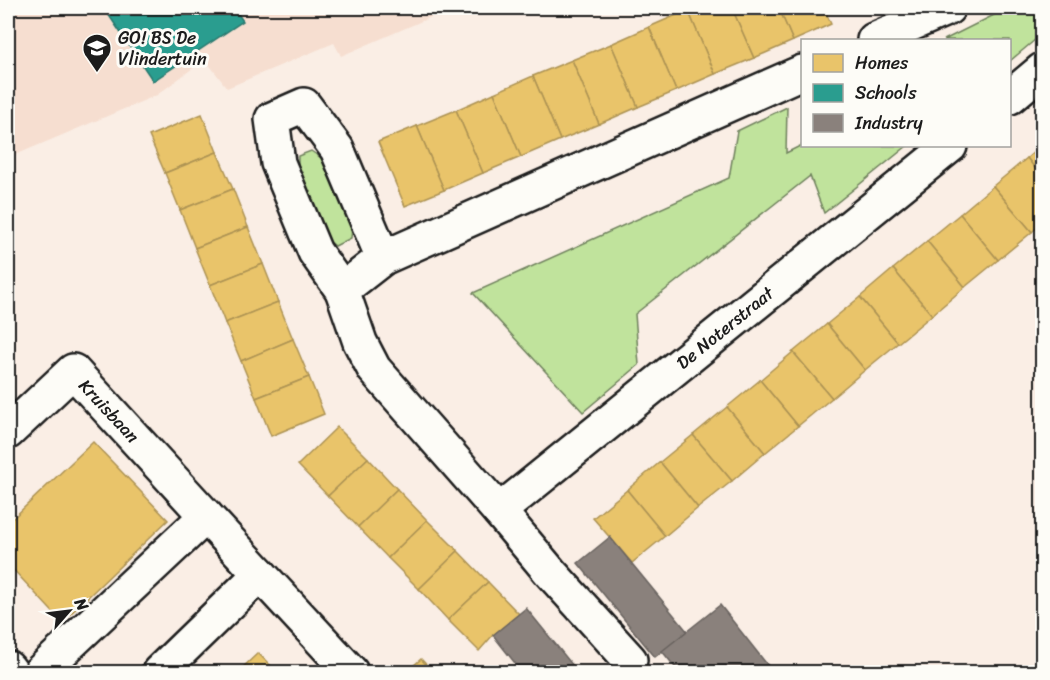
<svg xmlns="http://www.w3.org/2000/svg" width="1050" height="680" font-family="Sriracha,sans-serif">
  <rect width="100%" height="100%" fill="#faeee5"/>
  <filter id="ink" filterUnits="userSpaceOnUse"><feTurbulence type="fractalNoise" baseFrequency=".0167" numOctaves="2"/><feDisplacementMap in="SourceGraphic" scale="12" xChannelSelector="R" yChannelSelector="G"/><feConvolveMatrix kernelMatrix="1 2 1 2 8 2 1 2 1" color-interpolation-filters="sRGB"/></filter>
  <g filter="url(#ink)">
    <polygon fill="#f6ded0" points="8,8 452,8 341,56 334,43 227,88 205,59 157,95 8,158"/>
    <g fill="#c0e39c" stroke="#6e805c" stroke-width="1.5">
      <polygon points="1008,8 1042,8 1042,34 1010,61 1010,40 944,40"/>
      <polygon points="787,107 786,153 802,145 907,146 824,213 810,176 635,314 639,365 583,412 473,293 729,178 737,131"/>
      <polygon points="311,151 330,164 353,217 351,238 335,246 319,232 298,179 298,156"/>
    </g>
    <g fill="#e9c46a" stroke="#ac9253" stroke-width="1.5">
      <polygon points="694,8 732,8 754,58 715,74 688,10"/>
      <polygon points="732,8 779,8 793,41 754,58"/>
      <polygon points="779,8 824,8 831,24 793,41"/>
      <polygon points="688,10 715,74 676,91 649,27"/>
      <polygon points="649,27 676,91 638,107 611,44"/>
      <polygon points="611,44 638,107 599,124 572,60"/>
      <polygon points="572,60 599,124 560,140 533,76"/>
      <polygon points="533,76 560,140 521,157 494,93"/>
      <polygon points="494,93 521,157 483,173 456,110"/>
      <polygon points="456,110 483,173 444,190 417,126"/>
      <polygon points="202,114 217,152 165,173 149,136"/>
      <polygon points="417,126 444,190 405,206 378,142"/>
      <polygon points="1042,145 1042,177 1027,158"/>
      <polygon points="217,152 233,189 180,210 165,173"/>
      <polygon points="1027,158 1042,177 1042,223 1032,232 993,186"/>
      <polygon points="993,186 1032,232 998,260 960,214"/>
      <polygon points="233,189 248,227 195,248 180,210"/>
      <polygon points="960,214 998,260 965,287 927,241"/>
      <polygon points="248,227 263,264 210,285 195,248"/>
      <polygon points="927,241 965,287 932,315 893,269"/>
      <polygon points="263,264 278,302 225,323 210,285"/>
      <polygon points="893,269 932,315 898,343 860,297"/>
      <polygon points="860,297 898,343 865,370 827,324"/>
      <polygon points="278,302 293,339 241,361 225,323"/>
      <polygon points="827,324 865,370 832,398 793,352"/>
      <polygon points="293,339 309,377 256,398 241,361"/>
      <polygon points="793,352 832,398 798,426 760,380"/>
      <polygon points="309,377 324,414 271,436 256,398"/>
      <polygon points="760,380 798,426 765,453 727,407"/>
      <polygon points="727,407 765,453 732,481 693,435"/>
      <polygon points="337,427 368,458 328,496 298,465"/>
      <polygon points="693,435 732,481 698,508 660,462"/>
      <polygon points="93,442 168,520 62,622 8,564 8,523"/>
      <polygon points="368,458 397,489 358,527 328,496"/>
      <polygon points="660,462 698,508 665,536 627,490"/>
      <polygon points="397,489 427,520 388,558 358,527"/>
      <polygon points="627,490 665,536 632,563 593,518"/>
      <polygon points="427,520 458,551 419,589 388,558"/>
      <polygon points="458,551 488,582 448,620 419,589"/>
      <polygon points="488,582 519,614 493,635 479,651 448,620"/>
      <polygon points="258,653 277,672 238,672"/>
      <polygon points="421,659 433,672 406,672"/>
    </g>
    <polygon fill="#2a9d8f" stroke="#26766c" stroke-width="1.5" points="104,8 234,8 243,21 153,81"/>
    <g fill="#8a817c" stroke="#69635f" stroke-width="1.5">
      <polygon points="610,537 687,631 655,657 578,563"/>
      <polygon points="720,605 773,672 679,672 662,651"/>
      <polygon points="526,608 578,672 522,672 493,635"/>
    </g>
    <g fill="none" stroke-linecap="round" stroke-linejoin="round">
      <g stroke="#1c1c1c" stroke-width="38">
        <g id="minor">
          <polyline points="874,40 948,8"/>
          <polyline points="802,72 383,258 342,290 360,342 374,369 499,511 950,146"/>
          <polyline points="1010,97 1042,70"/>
          <polyline points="342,290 315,252 278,163 272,119 304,105 337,149 383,258"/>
          <polyline points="8,432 73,371 206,516 40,672"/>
          <polyline points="499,511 550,572 630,660"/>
          <polyline points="206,516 351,672"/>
          <polyline points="8,668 11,672"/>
          <polyline points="159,672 260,574"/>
        </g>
      </g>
      <use href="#minor" stroke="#fdfcf7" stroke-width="33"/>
    </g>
  </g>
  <defs>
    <g id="school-pin" transform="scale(1.5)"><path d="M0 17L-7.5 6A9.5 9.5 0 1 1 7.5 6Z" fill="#1c1c1c" stroke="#fdfcf7"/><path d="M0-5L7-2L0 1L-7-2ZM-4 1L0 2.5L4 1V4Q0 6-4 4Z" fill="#fff"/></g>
  </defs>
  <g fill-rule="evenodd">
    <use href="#school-pin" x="97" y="48"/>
  </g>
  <g text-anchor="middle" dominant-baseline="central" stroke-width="6" stroke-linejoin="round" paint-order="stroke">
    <g font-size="18" fill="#1c1c1c" stroke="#fdfcf7" text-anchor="start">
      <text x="118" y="38">GO! BS De<tspan x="118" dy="21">Vlindertuin</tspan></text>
    </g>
    <g font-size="18" fill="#1c1c1c" stroke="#fdfcf7">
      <text transform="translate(725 328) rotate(-39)">De Noterstraat</text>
      <text transform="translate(109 411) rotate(47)">Kruisbaan</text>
    </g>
  </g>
  <rect width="1050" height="680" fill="none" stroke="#fdfcf7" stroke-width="30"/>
  <rect x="15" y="15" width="1020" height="650" fill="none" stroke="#1c1c1c" stroke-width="2" filter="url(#ink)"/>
  <rect x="801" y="39" width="210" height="108" fill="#fdfcf7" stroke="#a3a29f" stroke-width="1.5"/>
  <rect x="813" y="54" width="30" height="18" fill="#e9c46a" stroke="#a3a29f" stroke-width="1.5"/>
  <text x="855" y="69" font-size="18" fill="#1c1c1c">Homes</text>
  <rect x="813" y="84" width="30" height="18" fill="#2a9d8f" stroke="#a3a29f" stroke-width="1.5"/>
  <text x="855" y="99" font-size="18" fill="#1c1c1c">Schools</text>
  <rect x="813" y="114" width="30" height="18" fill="#8a817c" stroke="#a3a29f" stroke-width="1.5"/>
  <text x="855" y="129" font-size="18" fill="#1c1c1c">Industry</text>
  <g transform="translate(69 611) rotate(62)" stroke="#fdfcf7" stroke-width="4.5" paint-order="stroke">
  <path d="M0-4.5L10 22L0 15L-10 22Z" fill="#1c1c1c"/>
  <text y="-9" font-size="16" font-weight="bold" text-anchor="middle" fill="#1c1c1c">N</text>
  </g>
</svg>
